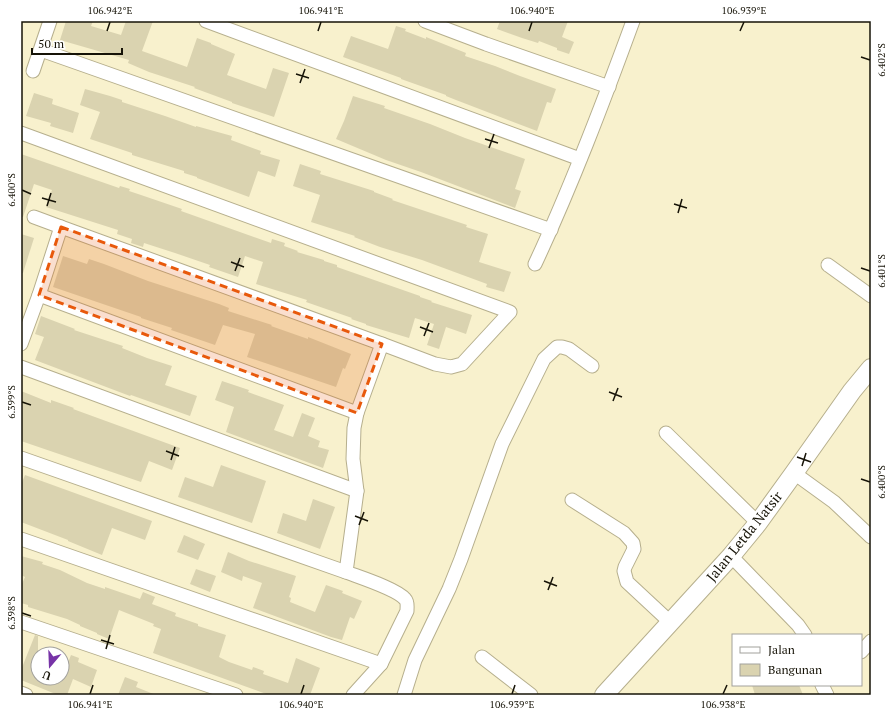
<svg xmlns="http://www.w3.org/2000/svg" width="892" height="716" font-family="'PT Serif',serif">
  <rect width="100%" height="100%" fill="#f8f1cd"/>
  <g fill="#dad3b0">
    <polygon points="66,21 93,21 91,26 121,35 126,21 153,21 142,51 187,67 197,38 211,43 211,44 235,54 227,75 266,89 273,68 289,73 274,117 232,103 232,102 194,88 195,87 149,72 128,63 129,60 60,40"/>
    <polygon points="500,21 568,21 562,37 574,42 569,54 557,50 557,48 539,41 538,43 522,38 497,29"/>
    <polygon points="396,26 406,29 405,31 426,39 426,37 466,53 465,56 495,66 520,76 556,89 551,103 547,102 537,131 456,100 446,96 446,95 401,79 401,78 343,57 351,36 388,49"/>
    <polygon points="85,89 110,96 122,100 122,102 165,116 196,127 196,126 232,136 231,140 261,151 260,154 280,160 275,177 258,171 249,197 197,178 197,177 184,173 184,171 132,155 132,153 90,139 100,112 80,105"/>
    <polygon points="34,93 53,99 52,104 79,113 73,133 50,126 51,123 26,116"/>
    <polygon points="353,96 385,106 384,108 430,124 465,138 525,159 515,189 521,191 515,208 421,172 386,160 336,139 344,121"/>
    <polygon points="21,154 119,188 120,186 130,189 129,191 141,195 182,209 181,211 271,243 272,239 285,243 284,246 298,251 297,252 324,260 324,261 337,265 337,267 420,296 420,297 432,301 431,302 472,315 466,334 446,327 439,349 427,345 434,324 415,318 409,338 366,325 366,324 351,319 352,318 306,302 307,300 256,284 263,262 245,256 238,277 209,267 210,265 175,253 144,243 143,247 131,243 132,239 117,234 118,230 46,207 52,190 34,184 23,217 21,217"/>
    <polygon points="300,164 321,171 320,174 374,191 374,192 393,199 392,200 467,225 466,227 488,234 479,262 511,272 504,292 486,287 487,284 422,260 380,247 354,237 355,236 311,222 320,195 293,186"/>
    <polygon points="21,234 34,238 23,273 21,273"/>
    <polygon points="63,256 87,264 89,259 104,264 148,281 219,304 229,308 228,311 272,325 271,326 308,339 308,337 351,354 345,369 343,368 336,387 247,357 255,334 223,325 215,345 171,330 172,328 141,318 141,317 53,287"/>
    <polygon points="41,316 75,329 74,330 123,346 122,348 147,358 172,366 165,385 197,396 190,416 131,395 130,396 35,360 44,337 35,334"/>
    <polygon points="222,381 249,390 248,392 284,405 274,430 293,437 302,413 315,418 308,436 320,441 318,447 329,450 323,468 226,432 234,407 215,400"/>
    <polygon points="21,391 51,403 51,400 74,408 73,409 180,448 172,470 149,461 141,482 21,441"/>
    <polygon points="221,465 266,481 252,523 178,497 185,477 213,487"/>
    <polygon points="25,475 152,521 145,540 112,528 102,555 68,541 68,540 21,522 21,485"/>
    <polygon points="313,499 335,507 320,549 277,533 283,513 306,521"/>
    <polygon points="184,535 205,544 198,560 177,552"/>
    <polygon points="228,552 249,561 296,576 289,597 291,598 290,602 315,612 326,585 343,591 342,593 362,601 354,619 350,617 342,640 331,637 253,608 262,583 243,576 242,581 221,572"/>
    <polygon points="21,556 43,562 42,564 60,570 87,583 105,589 105,587 140,599 143,592 155,597 152,604 176,613 175,616 198,624 198,626 226,635 219,657 229,662 252,670 253,667 264,671 263,674 288,683 296,658 320,668 310,695 269,695 153,653 161,629 153,626 154,624 119,610 109,639 97,634 97,633 80,626 80,625 67,619 28,607 28,605 21,603 21,586 25,577 21,575"/>
    <polygon points="196,569 216,576 210,592 190,584"/>
    <polygon points="35,635 38,636 38,678 62,678 71,655 79,658 78,662 97,670 91,687 73,679 67,695 58,695 21,680 21,670"/>
    <polygon points="125,677 138,682 136,687 156,695 118,695"/>
    <polygon points="752,685 799,685 803,695 755,695"/>
  </g>
  <g fill="none" stroke-linecap="round" stroke-linejoin="round">
    <g stroke="#b6af8d" stroke-width="15">
      <g id="street">
        <polyline points="206,21 580,159"/>
        <polyline points="425,21 486,44 609,87"/>
        <polyline points="41,50 551,230"/>
        <polyline points="33,71 50,21"/>
        <path d="M21,133L510,312L462,364L451,367L435,364L382,344L357,413L354,428L353,459L357,491L346,572C359,577 397,589 405,599C408,602 407,606 407,611L381,664L353,695"/>
        <polyline points="34,217 61,227"/>
        <path d="M535,264C572,185 603,103 633,21"/>
        <polyline points="828,265 871,296"/>
        <polyline points="39,295 357,413"/>
        <polyline points="21,344 39,295 61,227 382,344"/>
        <polyline points="21,367 357,491"/>
        <polyline points="666,433 758,523"/>
        <polyline points="21,458 346,572"/>
        <polyline points="794,473 834,502 871,537"/>
        <polyline points="572,500 624,533 633,543 634,549 625,567 624,571 627,582 670,622"/>
        <polyline points="21,539 381,664"/>
        <polyline points="731,556 798,625 805,635"/>
        <polyline points="21,622 236,695"/>
        <polyline points="861,652 871,641"/>
        <polyline points="482,657 531,695"/>
        <polyline points="822,685 827,695"/>
        <polyline points="21,693 26,695"/>
        <polyline points="404,695 415,660 449,589 461,559 502,444 544,359 557,347 562,347 569,349 592,366"/>
      </g>
    </g>
    <g stroke="#b6af8d" stroke-width="20">
      <polyline id="secondary" points="604,695 731,556 758,523 794,473 852,391 871,368"/>
    </g>
    <use href="#street" stroke="#fff" stroke-width="13"/>
    <use href="#secondary" stroke="#fff" stroke-width="18"/>
  </g>
  <path fill="#e8590c" fill-opacity="0.2" stroke="#e8590c" stroke-width="3" stroke-dasharray="8 5" stroke-linejoin="round" d="M61,227L382,344L357,413L39,295Z"/>
  <path fill="none" stroke="#161307" stroke-width="1.5" d="M107,31L110,22M318,31L321,22M529,31L532,22M740,31L744,22M861,57L870,60M296,74L309,78M300,83L305,69M485,139L498,143M489,148L494,134M22,190L31,194M42,198L56,202M674,204L687,208M47,206L51,193M678,213L682,199M231,262L244,267M861,268L870,271M235,271L240,258M420,327L433,332M424,336L429,323M609,392L622,397M613,401L618,388M22,402L31,405M166,451L179,456M797,457L811,462M171,460L175,447M802,466L806,453M861,479L870,482M355,516L368,521M359,525L364,512M544,581L557,586M548,590L553,577M22,613L31,616M101,640L114,644M106,649L110,635M90,694L93,685M301,694L304,685M512,694L515,685M723,694L727,685"/>
  <g text-anchor="middle" dominant-baseline="central" stroke-width="3" stroke-linejoin="round" paint-order="stroke">
    <g font-size="14" fill="#161307" stroke="#fff">
      <text transform="translate(744 536) rotate(-51)">Jalan Letda Natsir</text>
    </g>
  </g>
  <rect width="892" height="716" fill="none" stroke="#ffffff" stroke-width="44"/>
  <rect x="732" y="634" width="130" height="52" fill="#ffffff" stroke="#a2a19c"/>
  <rect x="740" y="647" width="20" height="6" fill="#ffffff" stroke="#a2a19c"/>
  <text x="768" y="654" font-size="12" fill="#161307">Jalan</text>
  <rect x="740" y="664" width="20" height="12" fill="#dad3b0" stroke="#a2a19c"/>
  <text x="768" y="674" font-size="12" fill="#161307">Bangunan</text>
  <g transform="translate(50 666) rotate(199)"><circle r="19" fill="#ffffff" stroke="#a2a19c"/>
  <path d="M0-3L7 15L0 10L-7 15Z" fill="#7733a7"/>
  <text y="-6" font-size="11" font-weight="bold" text-anchor="middle" fill="#161307">U</text>
  </g>
  <path d="M32 48v6h90v-6" fill="none" stroke="#161307" stroke-width="2"/>
  <text x="38" y="48" font-size="12" fill="#161307" stroke="#ffffff" stroke-width="3" paint-order="stroke">50 m</text>
  <rect x="22" y="22" width="848" height="672" fill="none" stroke="#161307" stroke-width="1.5"/>
  <g font-size="10" text-anchor="middle" fill="#161307">
    <text x="110" y="14">106.942°E</text>
    <text x="321" y="14">106.941°E</text>
    <text x="532" y="14">106.940°E</text>
    <text x="744" y="14">106.939°E</text>
    <text transform="translate(881 60) rotate(-90)" y="4">6.402°S</text>
    <text transform="translate(11 190) rotate(-90)" y="4">6.400°S</text>
    <text transform="translate(881 271) rotate(-90)" y="4">6.401°S</text>
    <text transform="translate(11 402) rotate(-90)" y="4">6.399°S</text>
    <text transform="translate(881 482) rotate(-90)" y="4">6.400°S</text>
    <text transform="translate(11 613) rotate(-90)" y="4">6.398°S</text>
    <text x="90" y="708">106.941°E</text>
    <text x="301" y="708">106.940°E</text>
    <text x="512" y="708">106.939°E</text>
    <text x="723" y="708">106.938°E</text>
  </g>
</svg>
